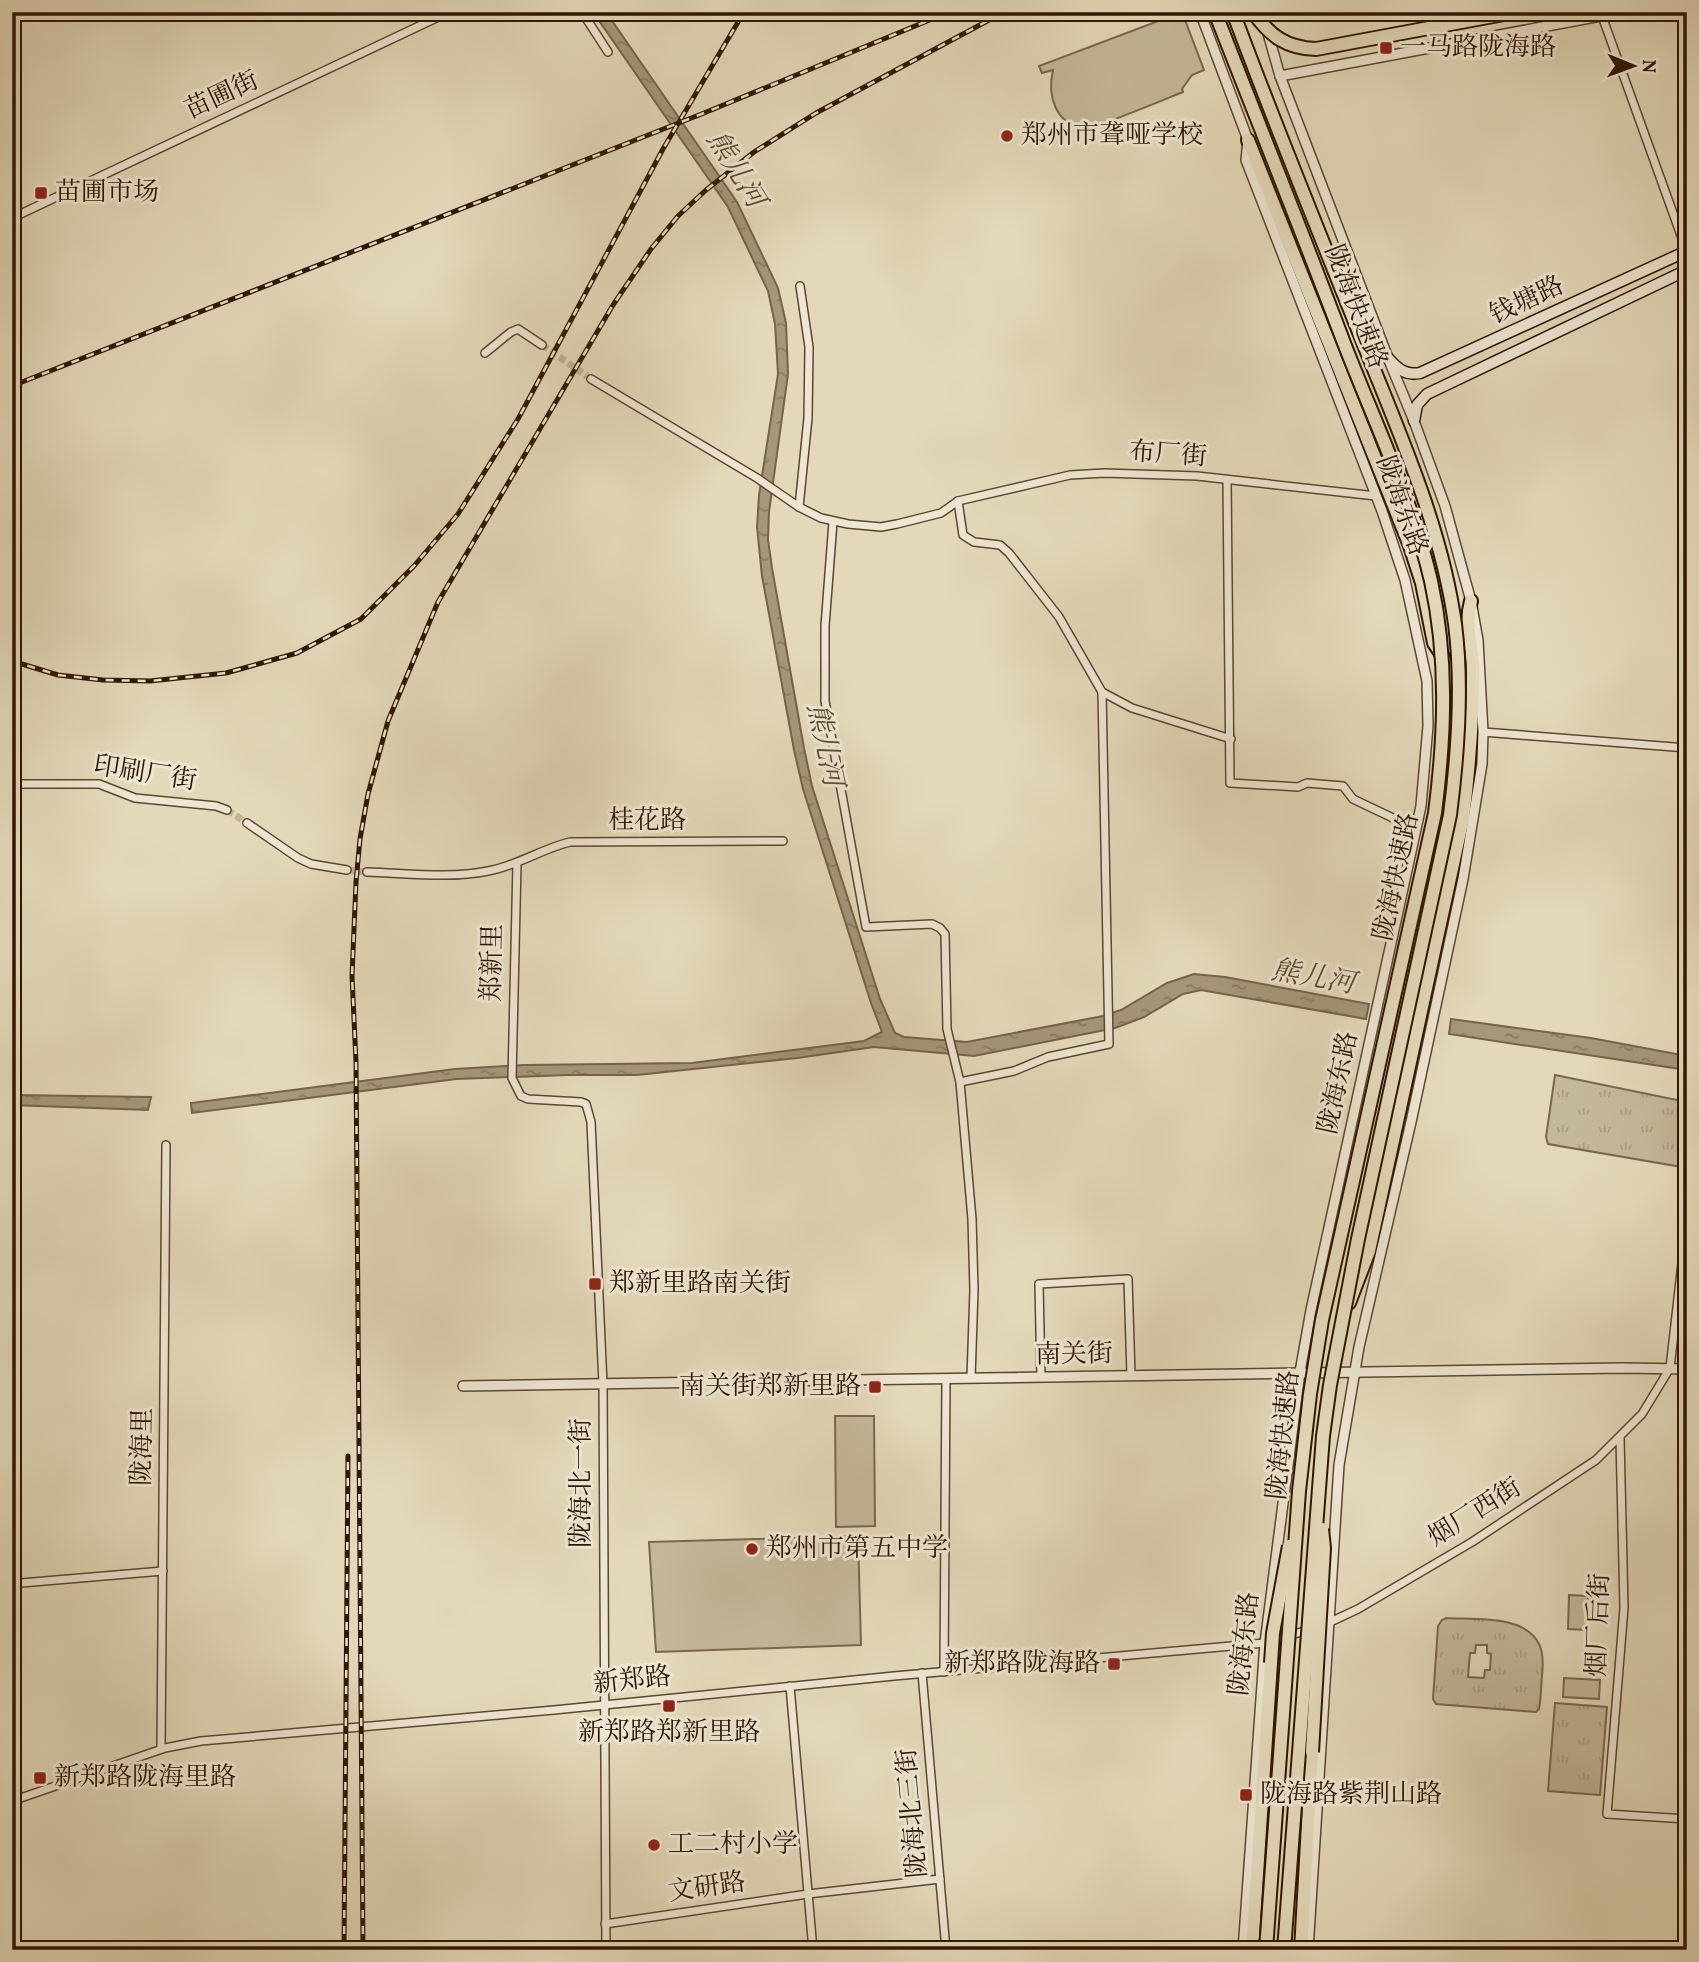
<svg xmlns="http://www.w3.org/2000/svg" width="1699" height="1962" font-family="Vollkorn,'Noto Serif SC',serif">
  <defs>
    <pattern id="grass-tufts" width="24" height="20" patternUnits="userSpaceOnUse" patternTransform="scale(1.75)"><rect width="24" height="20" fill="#c4b89b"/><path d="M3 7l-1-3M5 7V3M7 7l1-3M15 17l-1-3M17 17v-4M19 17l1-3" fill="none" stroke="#a99d84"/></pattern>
    <pattern id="water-ripples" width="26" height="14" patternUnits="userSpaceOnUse" patternTransform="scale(1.75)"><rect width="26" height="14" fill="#a5977b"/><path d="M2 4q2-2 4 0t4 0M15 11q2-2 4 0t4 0" fill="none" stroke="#877a63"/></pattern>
  </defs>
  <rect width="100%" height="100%" fill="#e3d9ba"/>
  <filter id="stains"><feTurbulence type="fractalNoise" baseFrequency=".00286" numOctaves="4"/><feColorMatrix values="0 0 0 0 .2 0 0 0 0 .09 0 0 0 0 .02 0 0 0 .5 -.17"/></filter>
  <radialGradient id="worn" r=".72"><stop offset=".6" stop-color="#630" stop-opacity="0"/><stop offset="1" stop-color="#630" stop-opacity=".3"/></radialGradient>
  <g fill="url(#grass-tufts)" stroke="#79674e" stroke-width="2" fill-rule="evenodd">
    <polygon points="1555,1075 1687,1102 1687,1137 1682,1167 1548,1144 1546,1137"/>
    <path d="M1446,1618C1474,1620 1524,1614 1539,1644C1544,1653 1543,1666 1542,1676C1541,1687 1541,1699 1539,1709L1536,1712L1436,1704L1433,1699L1438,1626L1442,1620ZM1476,1645H1487V1653L1491,1654L1490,1670H1485L1484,1678L1468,1677L1470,1653H1475Z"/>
    <polygon points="1555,1703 1607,1707 1600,1795 1548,1791"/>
  </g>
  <g fill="#c4b89b" stroke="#79674e" stroke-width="2">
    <path d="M1182,12L1204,70L1192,75L1182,89L1183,92C1168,98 1095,129 1085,128C1055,125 1047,95 1053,70L1042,73L1039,66Z"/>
    <polygon points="835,1416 874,1416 875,1526 836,1527"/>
    <polygon points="858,1536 861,1645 656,1652 649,1542"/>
    <polygon points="1569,1595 1588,1596 1587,1630 1568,1629"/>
    <polygon points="1564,1678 1600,1680 1599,1699 1563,1697"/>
  </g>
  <g fill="url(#water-ripples)" stroke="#75634b" stroke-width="2">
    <polygon points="593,12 606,12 737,202 778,288 786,323 788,374 769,512 768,540 772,568 804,748 812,786 880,999 895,1033 904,1037 967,1042 1103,1016 1121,1010 1167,983 1194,974 1225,977 1369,1004 1366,1019 1201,990 1183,994 1144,1017 1115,1028 974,1056 874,1047 797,1058 637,1075 567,1075 456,1079 192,1113 191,1103 455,1069 524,1065 692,1063 864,1041 882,1032 871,1003 803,789 794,750 762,576 757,527 759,495 778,374 775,324 768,291 728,207"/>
    <polygon points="1451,1019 1591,1038 1687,1056 1687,1070 1449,1034"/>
    <polygon points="12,1095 151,1097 148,1110 12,1105"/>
  </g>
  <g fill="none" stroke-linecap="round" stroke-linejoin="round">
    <g stroke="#bfb295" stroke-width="7" stroke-dasharray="7 3.5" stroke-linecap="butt">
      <polyline points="542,345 591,379"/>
      <polyline points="227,810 247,823"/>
      <polyline points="347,870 367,872"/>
    </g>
    <g stroke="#5b4730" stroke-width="10">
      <g id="minor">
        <polyline points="582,12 608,52"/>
        <polyline points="1602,16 1687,252"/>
        <polyline points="12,218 449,12"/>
        <polyline points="485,353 511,332 518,329 542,345"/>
        <polyline points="591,379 757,478 799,507 821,518 848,524 881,527 897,524 941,513 958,501 1070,475 1105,473 1197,476 1376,496"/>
        <polyline points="1227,480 1230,783 1298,787 1307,783 1343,786 1353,799 1416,829"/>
        <polyline points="958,501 963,535 974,542 1000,545 1009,553 1059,617 1102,692 1132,708 1231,739"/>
        <polyline points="799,507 808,418 809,347 800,286"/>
        <polyline points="833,522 825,626 825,701 866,927 932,924 940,928 945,934 947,1029 960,1082 972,1219 974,1290 971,1378"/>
        <polyline points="1483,732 1687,748"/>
        <polyline points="12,784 99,784 135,798 216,806 227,810"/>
        <polyline points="247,823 298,858 311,864 347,870"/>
        <polyline points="517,864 512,1078 521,1096 528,1099 581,1102 586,1104 591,1122 603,1384 606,1950"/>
        <path d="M367,872C406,873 449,879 488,871C517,866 541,849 570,842L783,841"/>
        <polyline points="960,1082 1014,1071 1048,1057 1109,1044 1102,692"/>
        <polyline points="1041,1377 1039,1284 1128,1279 1131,1375"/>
        <polyline points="1620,1438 1624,1608 1607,1814 1687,1819"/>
        <polyline points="21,1583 163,1571"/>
        <polyline points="1326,1624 1358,1609 1472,1542 1596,1460 1642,1414 1670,1368 1687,1220"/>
        <polyline points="944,1672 946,1378"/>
        <polyline points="922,1673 946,1950"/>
        <polyline points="790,1686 813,1950"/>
        <polyline points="161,1749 166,1145"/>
        <polyline points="12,1801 165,1748 201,1741 554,1710 894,1676 1265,1643 1311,1629"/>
        <polyline points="605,1924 808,1894 940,1879"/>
      </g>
    </g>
    <g stroke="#5b4730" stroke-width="12">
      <g id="tertiary">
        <polyline points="1200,12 1248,140 1246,160 1382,511 1405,580 1427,681 1428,726 1421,806 1311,1310 1300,1372 1265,1643 1243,1950"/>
        <polyline points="1262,12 1280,76 1388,358 1414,421 1445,506 1471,601 1478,640 1483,732 1482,764 1463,879 1411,1122 1359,1347 1339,1465 1308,1950"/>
        <polyline points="1280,76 1622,12"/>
        <polyline points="463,1386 1622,1368 1687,1369"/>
      </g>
    </g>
    <g stroke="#2e1602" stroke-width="13">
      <g id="secondary">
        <path d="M1388,358C1397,368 1405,376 1420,373L1687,251"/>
        <polyline points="1414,421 1417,405 1427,394 1687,270"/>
      </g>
    </g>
    <g stroke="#2e1602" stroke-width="16">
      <g id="trunk">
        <polyline points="1248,140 1410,546 1422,583 1434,643 1442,655"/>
        <path d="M1349,1303L1369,1251L1463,818C1469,769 1473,720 1473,671C1473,646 1464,626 1471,601"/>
        <polyline points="1252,1950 1271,1663"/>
        <polyline points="1301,1950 1312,1752"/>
      </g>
    </g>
    <use href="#minor" stroke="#ede6d2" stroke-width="7"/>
    <use href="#tertiary" stroke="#ede6d2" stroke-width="9"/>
    <use href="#secondary" stroke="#ede6d2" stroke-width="10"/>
    <use href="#trunk" stroke="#e3d9ba" stroke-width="12"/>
    <g stroke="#2e1602" stroke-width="5">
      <g id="rail">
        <polyline points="12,386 704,113 949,12"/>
        <polyline points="12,661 58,675 103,680 150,681 226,673 297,653 361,619 414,566 458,514 518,419 663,149 744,12"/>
        <polyline points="12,1945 17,1950"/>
        <polyline points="344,1950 348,1456"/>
        <polyline points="363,1950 356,1062 352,976 356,882 360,839 368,794 388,721 438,602 613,305 651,249 678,216 706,190 754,152 816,113 1004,12"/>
      </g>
    </g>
    <use href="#rail" stroke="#ede6d2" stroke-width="2.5" stroke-dasharray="8" stroke-linecap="butt"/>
    <g stroke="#2e1602" stroke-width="16" stroke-linecap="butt">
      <g id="trunk-bridge">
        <path d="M1215,12C1258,122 1302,232 1344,343C1374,421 1412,499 1431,581C1448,658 1445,735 1435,813L1322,1320L1310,1394L1299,1491L1266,1950"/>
        <path d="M1233,12C1276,128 1323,242 1369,357C1404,444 1442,531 1455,624C1463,686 1458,753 1450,815L1358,1239L1330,1385L1323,1436L1284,1950"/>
        <path d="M1253,12C1270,36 1286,48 1316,49L1515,12"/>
        <polyline points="1271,1663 1273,1633 1289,1546"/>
        <polyline points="1312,1752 1324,1548 1322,1529"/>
      </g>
    </g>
    <use href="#trunk-bridge" stroke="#e3d9ba" stroke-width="12"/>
  </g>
  <g fill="#8f2418" stroke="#ede6d2" stroke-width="2.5">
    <rect x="1379" y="41" width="14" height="14" rx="3.5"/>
    <circle cx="1007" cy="136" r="7"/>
    <rect x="34" y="186" width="14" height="14" rx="3.5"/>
    <rect x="588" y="1277" width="14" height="14" rx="3.5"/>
    <rect x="868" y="1380" width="14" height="14" rx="3.5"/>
    <circle cx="752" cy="1549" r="7"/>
    <rect x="1107" y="1657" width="14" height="14" rx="3.5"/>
    <rect x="662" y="1699" width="14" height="14" rx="3.5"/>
    <rect x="33" y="1771" width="14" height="14" rx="3.5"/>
    <rect x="1239" y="1788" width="14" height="14" rx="3.5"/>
    <circle cx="654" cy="1845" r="7"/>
  </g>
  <g text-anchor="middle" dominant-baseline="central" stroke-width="6" stroke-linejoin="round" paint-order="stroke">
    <g font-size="26" fill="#2e1602" stroke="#ede6d2" text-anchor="start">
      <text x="1400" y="48">一马路陇海路</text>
      <text x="1021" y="136">郑州市聋哑学校</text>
      <text x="55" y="193">苗圃市场</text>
      <text x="609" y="1284">郑新里路南关街</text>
      <text x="861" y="1387" text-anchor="end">南关街郑新里路</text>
      <text x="766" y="1549">郑州市第五中学</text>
      <text x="1100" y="1664" text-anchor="end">新郑路陇海路</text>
      <text x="669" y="1733" text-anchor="middle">新郑路郑新里路</text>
      <text x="54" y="1778">新郑路陇海里路</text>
      <text x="1260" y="1795">陇海路紫荆山路</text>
      <text x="668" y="1845">工二村小学</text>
    </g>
    <g font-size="26" fill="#2e1602" stroke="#ede6d2">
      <text transform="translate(222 96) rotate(-25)">苗圃街</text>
      <text transform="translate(1527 301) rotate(-25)">钱塘路</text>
      <text transform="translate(1355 307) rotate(69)">陇海快速路</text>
      <text transform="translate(1168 455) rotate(4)">布厂街</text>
      <text transform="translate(1401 506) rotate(70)">陇海东路</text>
      <text transform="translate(145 774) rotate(9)">印刷厂街</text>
      <text x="647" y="821">桂花路</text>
      <text transform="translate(1397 877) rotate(-78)">陇海快速路</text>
      <text transform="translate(493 963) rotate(-89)">郑新里</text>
      <text transform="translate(1339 1083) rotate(-78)">陇海东路</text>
      <text transform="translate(1074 1355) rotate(-1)">南关街</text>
      <text transform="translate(1284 1435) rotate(-84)">陇海快速路</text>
      <text transform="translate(143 1447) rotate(-89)">陇海里</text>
      <text transform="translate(582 1483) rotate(-90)">陇海北一街</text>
      <text transform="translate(1475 1513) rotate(-32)">烟厂西街</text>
      <text transform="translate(1599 1625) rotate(-88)">烟厂后街</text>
      <text transform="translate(1245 1644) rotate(-84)">陇海东路</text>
      <text transform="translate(632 1681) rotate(-6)">新郑路</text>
      <text transform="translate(913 1813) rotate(-95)">陇海北三街</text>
      <text transform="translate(707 1888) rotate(-8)">文研路</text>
    </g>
    <g font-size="28" font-style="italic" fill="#5e4a32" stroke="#ede6d2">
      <text transform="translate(735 170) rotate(58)">熊儿河</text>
      <text transform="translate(824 745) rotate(78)">熊儿河</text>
      <text transform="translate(1313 978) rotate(10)">熊儿河</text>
    </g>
  </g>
  <rect width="1699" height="1962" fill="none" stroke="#e3d9ba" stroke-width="42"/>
  <rect x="14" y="14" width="1671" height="1934" fill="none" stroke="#2e1602" stroke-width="3.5"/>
  <rect x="21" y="21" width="1657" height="1920" fill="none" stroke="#2e1602" stroke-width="2"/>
  <g transform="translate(1633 66) rotate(91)" stroke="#ede6d2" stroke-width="5" paint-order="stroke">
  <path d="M0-5L12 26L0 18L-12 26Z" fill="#2e1602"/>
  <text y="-10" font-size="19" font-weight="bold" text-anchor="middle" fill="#2e1602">N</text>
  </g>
  <rect width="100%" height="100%" filter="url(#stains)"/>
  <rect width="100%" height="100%" fill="url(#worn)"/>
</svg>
